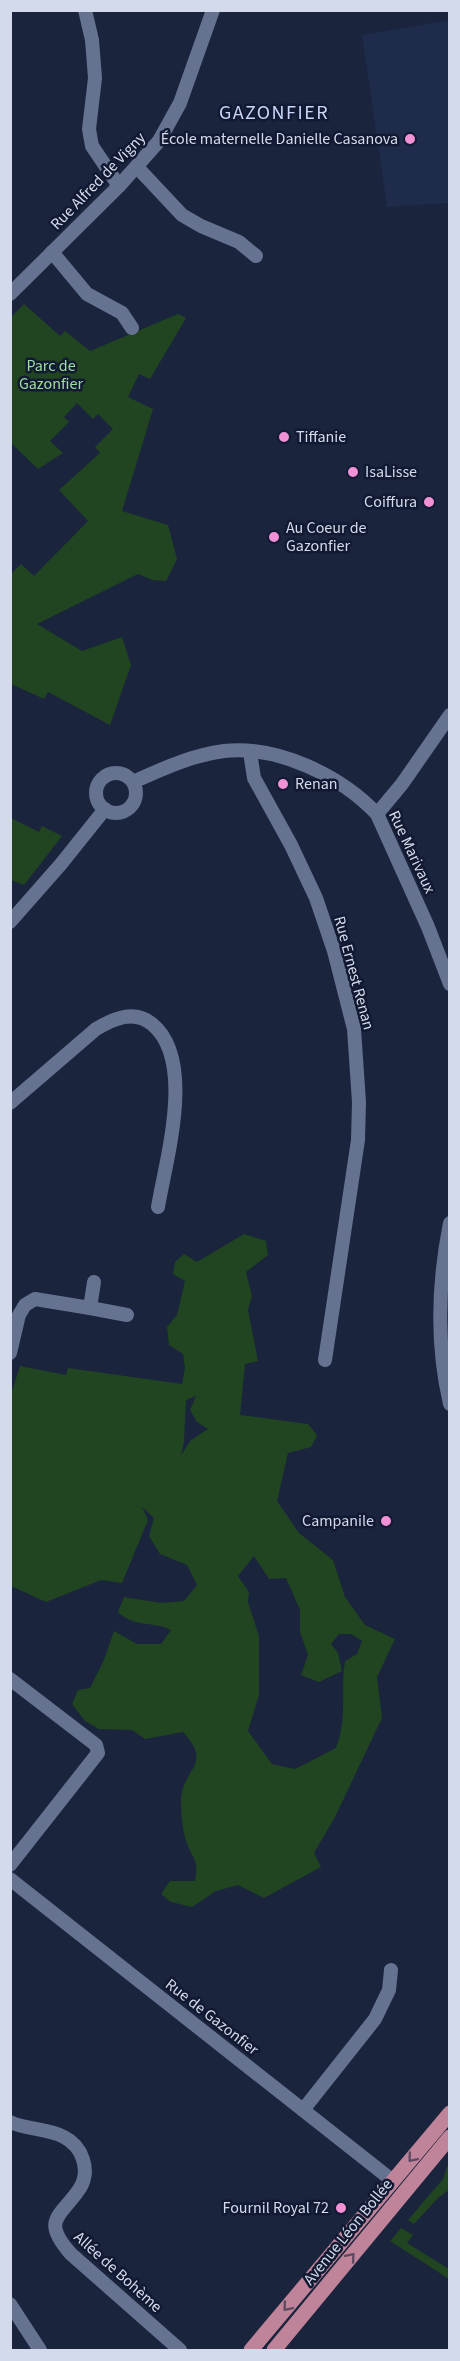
<svg xmlns="http://www.w3.org/2000/svg" width="460" height="2361" font-family="'Source Sans 3',sans-serif">
  <rect width="100%" height="100%" fill="#1a243d"/>
  <polygon fill="#1f2b4a" points="449,20 449,203 387,207 362,35"/>
  <g fill="#204520" fill-rule="evenodd">
    <polygon points="24,304 60,336 65,331 90,351 178,314 186,318 150,379 139,374 128,397 153,409 122,511 168,525 177,559 166,581 152,580 138,574 37,624 82,651 122,637 131,665 110,725 48,692 44,699 11,684 11,574 21,564 34,576 88,521 59,490 100,453 95,447 113,429 98,414 93,419 77,403 64,417 69,422 50,441 63,453 38,469 11,443 11,317"/>
    <polygon points="11,818 39,832 42,826 62,836 24,885 11,880"/>
    <path d="M244,1234L266,1241L268,1255L246,1272L252,1296L248,1310L258,1361L245,1364L240,1415L308,1424L317,1435L311,1447L288,1453L277,1501L299,1533L333,1560L345,1597L365,1625L395,1639L377,1677L382,1718L335,1817L314,1853L321,1867L264,1898L238,1885L216,1891L192,1907L171,1902L161,1894L170,1881H195C199,1859 193,1860 186,1841C182,1827 181,1814 181,1799C182,1769 214,1765 183,1732L145,1739L132,1730L99,1729L85,1721L72,1704L78,1690L90,1688L104,1660L114,1631L137,1644H161L171,1630C154,1621 134,1628 118,1612L124,1597L161,1603L184,1601L197,1585L187,1565L160,1554L149,1536L154,1518L142,1507L148,1520L122,1583L101,1580L46,1602L11,1586L10,1397L20,1366L66,1375L68,1368L182,1384L185,1368L183,1354L169,1345L167,1327L177,1315L185,1281L173,1274L175,1262L184,1254L197,1262ZM196,1396L190,1410L197,1422L208,1429L191,1440L181,1455L184,1442L186,1400ZM254,1556L269,1579L286,1578L300,1610V1632L308,1655L301,1675L319,1682L342,1671L338,1653L331,1644L339,1634H351L362,1641L357,1654L345,1661C340,1693 348,1715 336,1748L295,1769L272,1764L248,1731L259,1695V1636L248,1602L249,1592L238,1576Z"/>
    <polygon points="449,2161 449,2190 438,2198 414,2224 408,2220 443,2179"/>
    <polygon points="401,2228 413,2235 407,2243 449,2269 449,2279 390,2241"/>
  </g>
  <g fill="none" stroke-linecap="round" stroke-linejoin="round">
    <g stroke="#657290" stroke-width="14">
      <polyline points="85,10 92,40 95,78 89,129 92,146 119,186"/>
      <polyline points="137,167 182,215 201,226 239,242 256,256"/>
      <polyline points="52,252 87,294 122,313 132,328"/>
      <polyline points="10,294 119,186 159,141 180,103 213,10"/>
      <polyline points="250,752 254,778 291,845 316,898 334,951 354,1029 359,1102 358,1140 325,1360"/>
      <circle cx="116" cy="793" r="20"/>
      <path d="M133,782C162,769 192,755 224,751C278,745 341,776 377,814L428,927L450,984"/>
      <polyline points="377,814 402,784 450,715"/>
      <polyline points="10,922 61,864 105,809"/>
      <path d="M10,1103L96,1029C113,1019 134,1009 152,1024C196,1060 166,1159 158,1207"/>
      <path d="M450,1223C438,1283 436,1344 450,1404"/>
      <polyline points="90,1308 127,1315"/>
      <polyline points="10,1353 19,1315 25,1305 35,1299 90,1308 94,1282"/>
      <polyline points="10,1679 96,1745 98,1753 10,1865"/>
      <polyline points="10,1879 393,2181"/>
      <polyline points="303,2110 375,2019 389,1990 391,1970"/>
      <path d="M10,2122C27,2130 48,2128 64,2137C82,2146 91,2170 80,2188C61,2217 40,2219 71,2254L180,2350"/>
      <polyline points="10,2304 40,2350"/>
    </g>
    <g stroke="#c0849a" stroke-width="15">
      <polyline points="251,2350 450,2113"/>
      <polyline points="274,2350 450,2137"/>
    </g>
  </g>
  <defs><path id="oneway-chevron" d="M-2-3.5L2.5 0L-2 3.5" fill="none" stroke-width="1.6" stroke-linecap="round" stroke-linejoin="round" transform="scale(1.5)"/></defs>
  <g stroke="#604a61">
    <use href="#oneway-chevron" transform="translate(412 2158) rotate(130)"/>
    <use href="#oneway-chevron" transform="translate(351 2257) rotate(-50)"/>
    <use href="#oneway-chevron" transform="translate(287 2307) rotate(130)"/>
  </g>
  <g fill="#f391d6" stroke="#111a32" stroke-width="2">
    <circle cx="410" cy="139" r="6"/>
    <circle cx="284" cy="437" r="6"/>
    <circle cx="353" cy="472" r="6"/>
    <circle cx="429" cy="502" r="6"/>
    <circle cx="274" cy="537" r="6"/>
    <circle cx="283" cy="784" r="6"/>
    <circle cx="386" cy="1521" r="6"/>
    <circle cx="341" cy="2208" r="6"/>
  </g>
  <g text-anchor="middle" dominant-baseline="central" stroke-width="5" stroke-linejoin="round" paint-order="stroke">
    <g font-size="16" fill="#d3daeb" stroke="#111a32" text-anchor="end">
      <text x="398" y="139">École maternelle Danielle Casanova</text>
      <text x="296" y="437" text-anchor="start">Tiffanie</text>
      <text x="365" y="472" text-anchor="start">IsaLisse</text>
      <text x="417" y="502">Coiffura</text>
      <text x="286" y="528" text-anchor="start">Au Coeur de<tspan x="286" dy="18">Gazonfier</tspan></text>
      <text x="295" y="784" text-anchor="start">Renan</text>
      <text x="374" y="1521">Campanile</text>
      <text x="329" y="2208">Fournil Royal 72</text>
    </g>
    <g font-size="16" fill="#d3daeb" stroke="#111a32">
      <text transform="translate(98 181) rotate(-46)">Rue Alfred de Vigny</text>
      <text transform="translate(412 852) rotate(65)">Rue Marivaux</text>
      <text transform="translate(354 973) rotate(75)">Rue Ernest Renan</text>
      <text transform="translate(212 2017) rotate(38)">Rue de Gazonfier</text>
      <text transform="translate(348 2232) rotate(-51)">Avenue Léon Bollée</text>
      <text transform="translate(118 2272) rotate(42)">Allée de Bohème</text>
    </g>
    <g font-size="16" fill="#9fdf9e" stroke="#111a32">
      <text x="51" y="366">Parc de<tspan x="51" dy="18">Gazonfier</tspan></text>
    </g>
    <g font-size="20" letter-spacing="1.5" fill="#c7d6f7" stroke="#111a32">
      <text x="274" y="113">GAZONFIER</text>
    </g>
  </g>
  <rect width="460" height="2361" fill="none" stroke="#d3daeb" stroke-width="24"/>
</svg>
